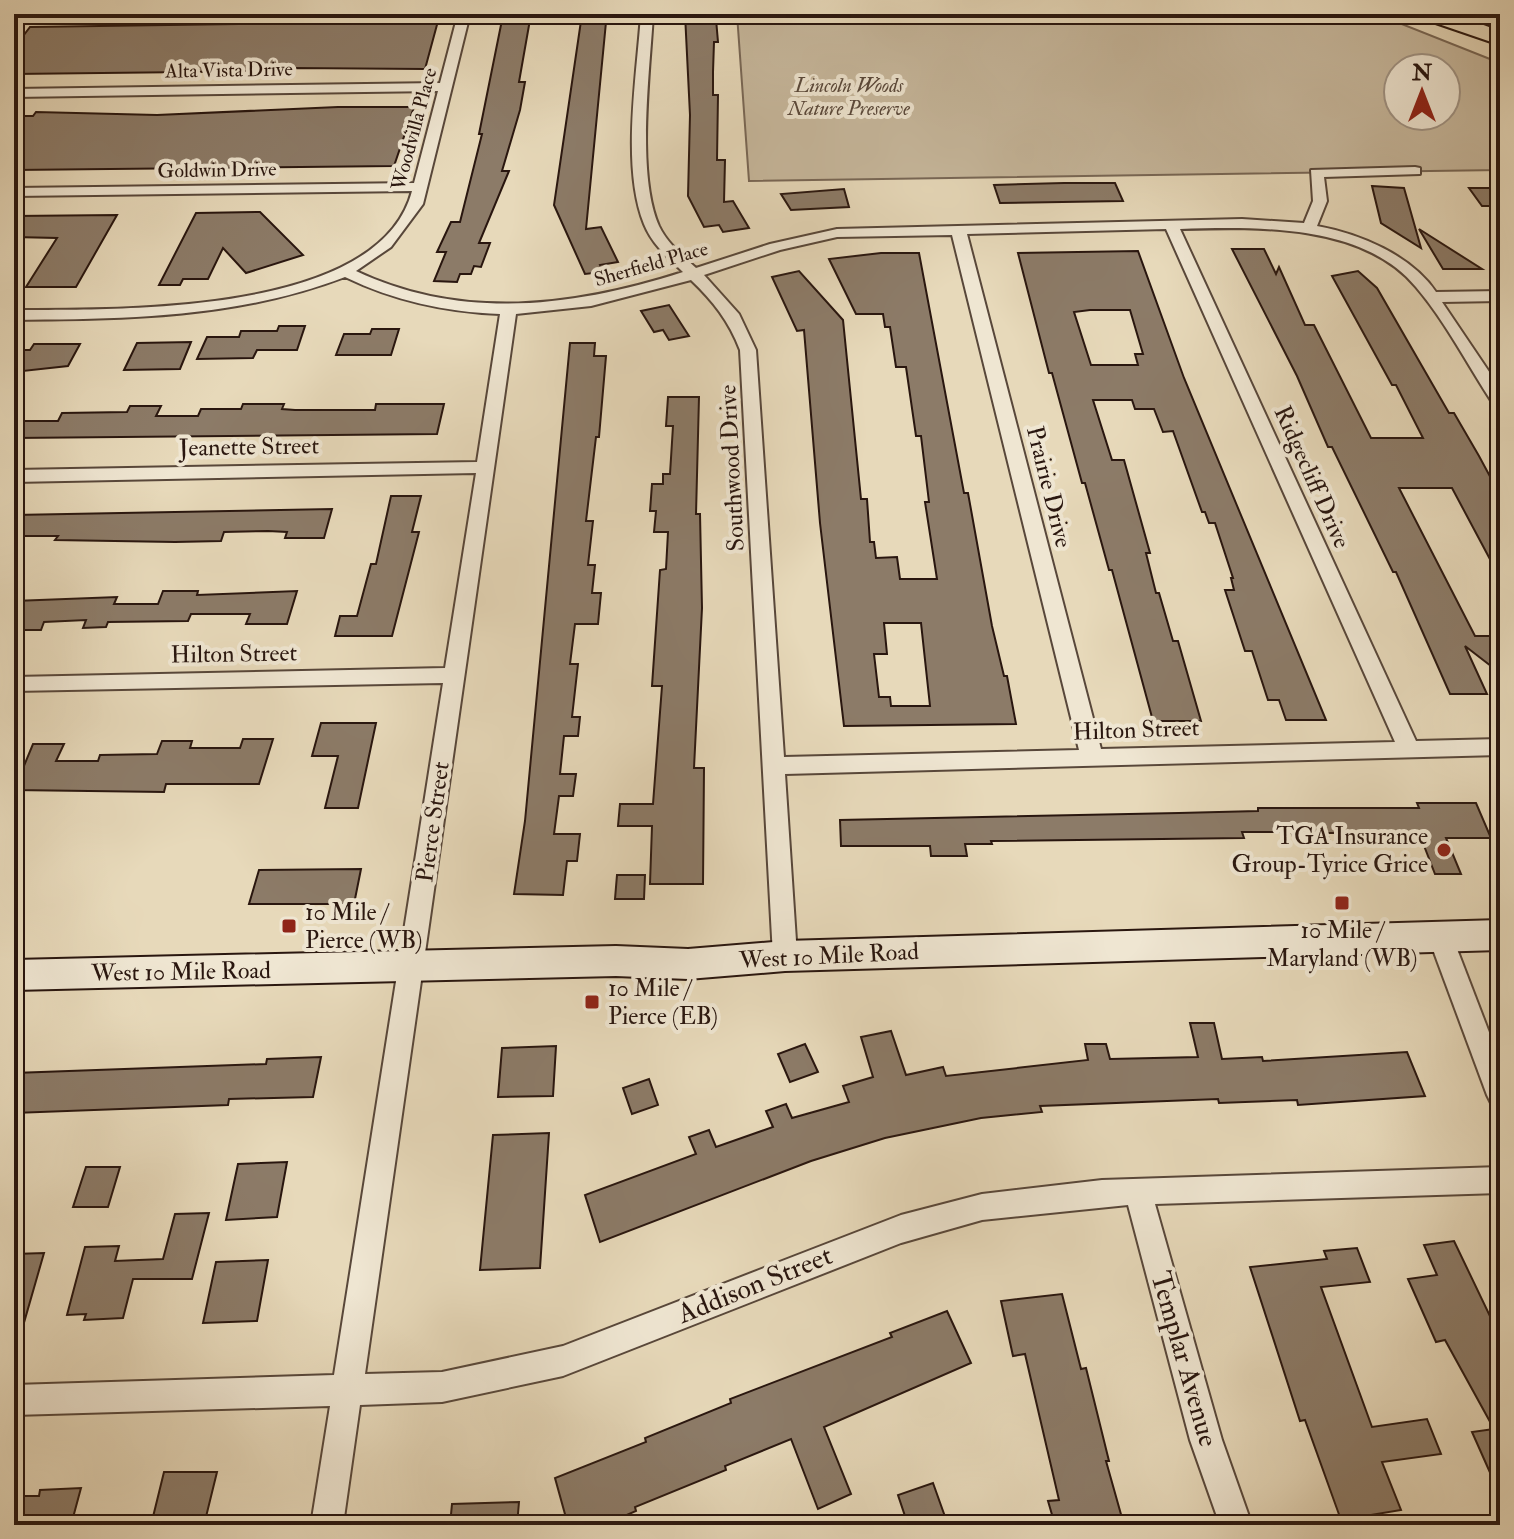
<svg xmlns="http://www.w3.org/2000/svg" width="1514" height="1539" font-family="'IM FELL Double Pica',serif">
  <rect width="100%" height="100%" fill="#e7d9ba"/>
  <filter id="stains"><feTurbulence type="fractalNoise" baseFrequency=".0025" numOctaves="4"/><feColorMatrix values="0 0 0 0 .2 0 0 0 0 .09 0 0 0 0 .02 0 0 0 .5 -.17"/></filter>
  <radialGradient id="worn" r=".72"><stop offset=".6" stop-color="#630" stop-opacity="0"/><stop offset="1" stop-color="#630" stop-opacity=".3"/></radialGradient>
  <path fill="#c7b89d" stroke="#786756" stroke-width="2" fill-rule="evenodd" d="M737,14H1401L1389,19L1500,63V170L749,181ZM1398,68H1446V116H1398Z"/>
  <g fill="#8c7b68" stroke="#29160f" stroke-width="2" fill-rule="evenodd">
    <polygon points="507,14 531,14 519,82 525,82 520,110 502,171 509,171 479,243 490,243 481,267 474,266 471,274 460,274 457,282 434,281 446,252 437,252 451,222 460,222 482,134 479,134 502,20"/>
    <polygon points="582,14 605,14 606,22 586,229 601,227 618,262 600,265 603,272 585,274 554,205"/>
    <polygon points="685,14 710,14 710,19 716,19 718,42 714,42 713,72 713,95 718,95 717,160 725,160 724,202 733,201 749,228 723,232 719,225 704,227 688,196 690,115"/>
    <polygon points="438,21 425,69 291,68 290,71 14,74 14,48 30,27"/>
    <polygon points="338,107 414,107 394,166 14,170 14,116 33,116 36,112 157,115"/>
    <polygon points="1064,183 1115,183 1123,201 1000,203 994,185"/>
    <polygon points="1372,186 1404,188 1421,248 1381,223"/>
    <polygon points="1469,188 1500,188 1500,206 1482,206"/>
    <polygon points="844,189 849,207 791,210 781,194"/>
    <polygon points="260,212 303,255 246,273 223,248 208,279 183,279 180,285 159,285 196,213"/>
    <polygon points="117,215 76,287 26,287 57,238 14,237 14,216"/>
    <polygon points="1419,229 1482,269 1443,269"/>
    <polygon points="1232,249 1264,249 1276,274 1279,267 1305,325 1314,325 1371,438 1423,438 1396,385 1392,385 1332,276 1358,271 1377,288 1449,413 1454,413 1479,456 1500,495 1500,578 1452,488 1399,488 1475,636 1493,636 1500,650 1500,673 1465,646 1487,694 1450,694 1396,572 1393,572 1332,447 1328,447 1297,376"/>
    <path d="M1138,251L1184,378L1326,720H1286L1279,700H1268L1252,651H1245L1225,590H1234L1231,578H1233L1215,523H1209L1205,512H1202L1173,431L1163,432L1154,409H1135L1132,400H1093L1112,460H1124L1150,553H1146L1156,593H1159L1173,641H1178L1201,721H1153L1112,570H1109L1085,483H1082L1052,373H1049L1018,253ZM1090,310H1130L1143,354H1135L1138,365H1091L1074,312Z"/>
    <path d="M881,253H919L964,493H968L992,626L1004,676H1007L1016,724L844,726L820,523L804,330L797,331L772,277L799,271L843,320L861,499H867L870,542H874L876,558L897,557L900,579H937L925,502H929L921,436H916L906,367H896L890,327H885L883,314H856L829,259ZM884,623H921L930,706H891L890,697H879L874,654H887Z"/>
    <polygon points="669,305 689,336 669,340 663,330 654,332 641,311"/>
    <polygon points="279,326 305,326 297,350 257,350 253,358 197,359 207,337 239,337 241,331 277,331"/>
    <polygon points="372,329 399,329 391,355 336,355 344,334 370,334"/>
    <polygon points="191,342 180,369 124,370 137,343"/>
    <polygon points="570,343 595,343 594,356 606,356 599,437 596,437 586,521 593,521 588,565 595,565 592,593 601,593 598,624 575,624 570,664 578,664 572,717 580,717 578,736 564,736 560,774 576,774 573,796 559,796 554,834 580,834 577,861 567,861 563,895 514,894 525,821"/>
    <polygon points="34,344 80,344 68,366 14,372 14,350 30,350"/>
    <polygon points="668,397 699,397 696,514 700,514 702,608 694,768 704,768 703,884 650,884 652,826 618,826 620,804 653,804 662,686 652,686 660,570 666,569 668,532 654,532 656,511 650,511 652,484 663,484 663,474 670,474 673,426 666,426"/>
    <polygon points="243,404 284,404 282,409 295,410 375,410 376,404 444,404 437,434 14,438 14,421 58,421 62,413 127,412 130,406 161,406 156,416 198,416 201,409 241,409"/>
    <polygon points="391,496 421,496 412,532 419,532 392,636 335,636 340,616 357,616 371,564 376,564"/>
    <polygon points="332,509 324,538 285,538 287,532 268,531 224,532 221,541 175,542 55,540 58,536 14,536 14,515"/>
    <polygon points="163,591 198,591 197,595 297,591 287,624 246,624 250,614 191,614 188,621 108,622 106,627 83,628 86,620 44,622 41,630 14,630 14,601 117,597 114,604 158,604"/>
    <polygon points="321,723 376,723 358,808 325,808 338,756 312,756"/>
    <polygon points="243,739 273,739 259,784 166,784 164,792 14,790 33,744 64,744 56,761 98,761 100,755 157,754 162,741 192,741 190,748 240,748"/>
    <polygon points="1417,803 1476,803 1491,838 1446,838 1461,874 1435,874 1421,838 1371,838 1369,833 1327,833 1330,842 1295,842 1291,832 1242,832 1244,838 991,841 992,844 965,844 967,856 931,856 930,846 841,846 840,820 1179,813 1258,811 1258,808 1419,808"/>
    <polygon points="361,869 354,904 249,904 259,870"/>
    <polygon points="617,875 645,875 644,899 615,899"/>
    <polygon points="1190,1023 1214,1023 1222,1059 1262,1057 1263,1061 1407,1052 1425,1096 1298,1105 1297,1100 1219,1103 1218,1099 1040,1106 1042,1112 981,1118 885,1138 811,1161 600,1242 585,1195 696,1154 689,1137 709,1130 716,1147 773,1127 766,1111 786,1104 792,1118 849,1102 843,1086 873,1077 861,1037 891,1031 906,1075 943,1067 946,1076 1088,1060 1085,1044 1106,1044 1110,1059 1198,1057"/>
    <polygon points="805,1044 818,1072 790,1082 778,1054"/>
    <polygon points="556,1046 553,1096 498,1097 502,1048"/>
    <polygon points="321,1057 313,1097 229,1099 228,1105 14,1113 14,1073 266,1064 267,1059"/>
    <polygon points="649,1079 658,1105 632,1114 623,1088"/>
    <polygon points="549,1133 540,1268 480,1270 493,1135"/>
    <polygon points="287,1162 277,1217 226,1220 238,1164"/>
    <polygon points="86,1167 120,1167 108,1207 73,1207"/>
    <polygon points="209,1213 192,1279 133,1279 123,1318 84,1320 86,1314 67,1315 85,1247 119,1246 115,1261 163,1259 175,1214"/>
    <polygon points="1454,1241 1500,1337 1500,1495 1472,1432 1494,1429 1445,1340 1436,1342 1408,1279 1437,1275 1424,1245"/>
    <polygon points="1357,1248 1370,1282 1321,1287 1372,1427 1427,1419 1441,1454 1382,1462 1401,1510 1341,1520 1305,1420 1300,1421 1250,1267 1327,1259 1324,1251"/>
    <polygon points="44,1253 19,1340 14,1339 14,1254"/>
    <polygon points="268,1260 257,1321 203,1323 216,1262"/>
    <polygon points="1062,1294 1081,1369 1086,1368 1109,1461 1106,1461 1124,1525 1055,1525 1048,1501 1059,1500 1025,1354 1013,1356 1001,1301"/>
    <polygon points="947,1311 971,1363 824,1427 851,1494 818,1509 791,1439 725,1466 726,1470 635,1507 636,1511 604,1525 568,1525 555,1478 646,1442 645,1438 731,1403 730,1399 892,1337 890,1333"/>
    <polygon points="164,1472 217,1472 204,1525 151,1525"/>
    <polygon points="933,1483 948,1525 908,1525 898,1495"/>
    <polygon points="81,1488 71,1525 14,1525 18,1496 39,1496 40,1490"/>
    <polygon points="519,1502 517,1525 450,1525 452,1504"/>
  </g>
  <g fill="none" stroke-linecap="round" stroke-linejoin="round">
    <g stroke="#58473a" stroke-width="4">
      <g id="street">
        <path d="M458,14H470L423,204L391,247L356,271C462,321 574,307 683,272C668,258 652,244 644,224C621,167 637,75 641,14H653C650,71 636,174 659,226C667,243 682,255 696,268L770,244L837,229L1242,219L1304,223L1313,201L1311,170L1415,167L1420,168V174L1324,177L1327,201L1317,226C1360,234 1411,255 1436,292L1500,291V301L1442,302L1500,388V406L1494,405C1468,366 1446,322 1416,287C1363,223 1255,227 1180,229L1416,741L1500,739V755L785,774L797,956L794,963L785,966L776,963L773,956L740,350C729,321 713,301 691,280L591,306L516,314L365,1374L442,1372L563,1346L901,1215L982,1194L1102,1180L1500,1167V1193L1155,1204L1222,1440L1252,1525H1220L1190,1440L1128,1205L982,1220L901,1243L563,1376L442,1402L360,1405L343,1525H311L330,1406L14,1415V1385L334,1375L443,683L14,691V677L445,668L476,473L14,482V470L477,462L500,314C445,312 395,301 345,277C238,318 128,319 14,320V310C115,309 379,317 412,191L14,196V188L414,183L438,91L14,97V89L440,83ZM1166,229L1395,742L1101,749L967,234ZM952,235L1079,750L784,757L756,350L739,314L704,275L780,250L837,237Z"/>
        <polygon points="1440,926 1449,929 1452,936 1500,1061 1500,1107 1491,1103 1487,1095 1428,936 1431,929"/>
      </g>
    </g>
    <g stroke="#29160f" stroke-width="4">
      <polygon id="secondary" points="1500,920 1500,950 785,971 688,979 616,976 14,990 14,960 616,946 688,949 785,941"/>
    </g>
    <g stroke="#29160f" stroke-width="4">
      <polygon id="highway" points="1421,14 1453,14 1500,31 1500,45 1424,19"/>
    </g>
    <use href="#street" fill="#efe6d2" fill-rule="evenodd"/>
    <use href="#secondary" fill="#efe6d2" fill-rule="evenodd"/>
    <use href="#highway" fill="#e7d9ba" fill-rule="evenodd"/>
  </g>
  <g fill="#8f2418" stroke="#efe6d2" stroke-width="3">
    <circle cx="1444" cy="850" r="8"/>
    <rect x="1334" y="895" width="16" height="16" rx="4"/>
    <rect x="281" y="918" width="16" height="16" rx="4"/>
    <rect x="584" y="994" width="16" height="16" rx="4"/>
  </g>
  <g text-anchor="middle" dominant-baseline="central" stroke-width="8" stroke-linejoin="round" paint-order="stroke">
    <g font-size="20" fill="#29160f" stroke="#efe6d2">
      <text transform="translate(229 70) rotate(-1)">Alta Vista Drive</text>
      <text transform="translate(414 129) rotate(-75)">Woodvilla Place</text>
      <text transform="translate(217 170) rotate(-1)">Goldwin Drive</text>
      <text transform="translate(651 264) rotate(-16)">Sherfield Place</text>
    </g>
    <g font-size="20" font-style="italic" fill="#58473a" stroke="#efe6d2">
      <text x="849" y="85">Lincoln Woods<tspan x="849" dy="23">Nature Preserve</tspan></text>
    </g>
    <g font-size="24" fill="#29160f" stroke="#efe6d2">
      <text transform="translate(249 447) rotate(-1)">Jeanette Street</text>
      <text transform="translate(732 468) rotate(-93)">Southwood Drive</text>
      <text transform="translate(1312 477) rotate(66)">Ridgecliff Drive</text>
      <text transform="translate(1049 487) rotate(76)">Prairie Drive</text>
      <text transform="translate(234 654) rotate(-1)">Hilton Street</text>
      <text transform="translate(1136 730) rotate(-2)">Hilton Street</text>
      <text transform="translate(433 822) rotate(-82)">Pierce Street</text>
      <text transform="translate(829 956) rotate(-3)">West 10 Mile Road</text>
      <text transform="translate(181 972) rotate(-1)">West 10 Mile Road</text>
    </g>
    <g font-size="24" fill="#29160f" stroke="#efe6d2" text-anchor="start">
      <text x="1428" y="836" text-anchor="end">TGA Insurance<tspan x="1428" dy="28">Group-Tyrice Grice</tspan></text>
      <text x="305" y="912">10 Mile /<tspan x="305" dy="28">Pierce (WB)</tspan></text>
      <text x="1342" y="930" text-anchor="middle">10 Mile /<tspan x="1342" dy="28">Maryland (WB)</tspan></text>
      <text x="608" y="988">10 Mile /<tspan x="608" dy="28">Pierce (EB)</tspan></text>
    </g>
    <g font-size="28" fill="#29160f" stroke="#efe6d2">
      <text transform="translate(755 1285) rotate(-22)">Addison Street</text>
      <text transform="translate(1184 1359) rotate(74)">Templar Avenue</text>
    </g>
  </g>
  <rect width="1514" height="1539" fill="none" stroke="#e7d9ba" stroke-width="48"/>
  <rect x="16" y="16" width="1482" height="1507" fill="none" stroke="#29160f" stroke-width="4"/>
  <rect x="24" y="24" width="1466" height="1491" fill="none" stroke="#29160f" stroke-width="2"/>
  <g transform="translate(1422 92)"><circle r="38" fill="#efe6d2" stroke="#a09384" stroke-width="2"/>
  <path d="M0-6L14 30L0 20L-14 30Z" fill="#8f2418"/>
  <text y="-12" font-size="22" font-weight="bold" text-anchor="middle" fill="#29160f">N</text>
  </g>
  <rect width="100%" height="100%" filter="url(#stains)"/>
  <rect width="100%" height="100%" fill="url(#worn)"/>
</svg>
